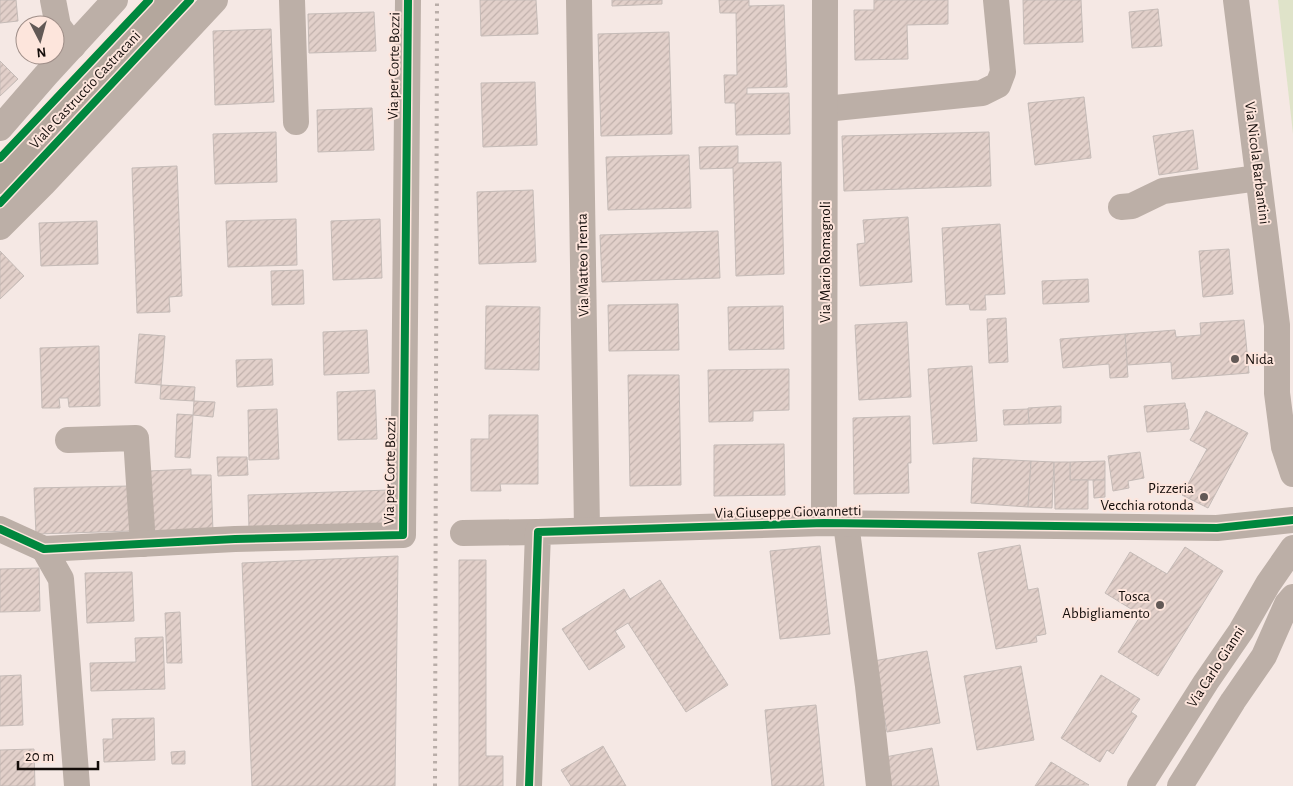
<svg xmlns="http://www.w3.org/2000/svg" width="1293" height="786" font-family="'Alegreya Sans',sans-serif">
  <defs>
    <pattern id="building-hatch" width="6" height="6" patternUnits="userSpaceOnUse" patternTransform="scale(1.25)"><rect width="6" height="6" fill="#e2d0ca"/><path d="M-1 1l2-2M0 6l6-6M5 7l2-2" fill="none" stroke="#c1b1ac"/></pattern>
  </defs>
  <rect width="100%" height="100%" fill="#f5e8e4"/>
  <polygon fill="#dfe3c9" points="1278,0 1293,0 1293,134"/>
  <g fill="url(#building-hatch)" stroke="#c5bbb7">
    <polygon points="0,0 16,0 18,21 0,23"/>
    <polygon points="480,0 536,0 538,34 481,36"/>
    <polygon points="612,0 662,0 662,4 612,6"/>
    <polygon points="719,0 749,0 749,6 784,5 787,87 747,88 747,94 789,93 790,134 736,135 735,103 725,103 724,75 737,75 736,13 720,13"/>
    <polygon points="874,0 948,0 948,24 907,25 908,59 855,60 854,10 874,10"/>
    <polygon points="1023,0 1081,0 1083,42 1024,44"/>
    <polygon points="1158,9 1162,46 1132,48 1129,12"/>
    <polygon points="374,12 376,51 309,53 308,14"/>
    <polygon points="271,29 274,102 215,105 213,31"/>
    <polygon points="669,32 672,134 601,136 598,34"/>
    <polygon points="0,61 18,79 0,96"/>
    <polygon points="535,82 537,145 483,147 481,83"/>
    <polygon points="1084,97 1091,158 1035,165 1028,103"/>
    <polygon points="372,108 374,150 318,152 317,110"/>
    <polygon points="1193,130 1198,169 1159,175 1153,136"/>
    <polygon points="276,132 277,182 215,184 213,134"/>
    <polygon points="989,132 991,186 844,191 842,136"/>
    <polygon points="738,146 738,163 781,162 784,274 736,276 733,168 700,169 699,147"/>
    <polygon points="689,155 691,208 608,210 606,157"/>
    <polygon points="177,166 182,296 169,297 170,312 137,313 132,168"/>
    <polygon points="533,190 536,262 479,264 477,192"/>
    <polygon points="908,217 912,282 860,286 857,244 865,243 863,220"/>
    <polygon points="296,219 297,265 228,267 226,221"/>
    <polygon points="380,219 382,278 333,280 331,221"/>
    <polygon points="97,221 98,264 41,266 39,223"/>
    <polygon points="1000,224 1005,294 985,295 986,310 970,310 969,304 946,305 942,228"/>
    <polygon points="718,231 720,278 602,282 600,235"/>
    <polygon points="1229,249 1233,294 1203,297 1199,251"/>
    <polygon points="0,251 24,276 0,299"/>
    <polygon points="303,270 304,304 272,305 271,271"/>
    <polygon points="1088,279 1089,302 1043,304 1042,281"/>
    <polygon points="678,304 679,350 609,351 608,305"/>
    <polygon points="486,306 540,307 539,370 485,369"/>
    <polygon points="783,306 784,349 729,350 728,307"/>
    <polygon points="1006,318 1008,362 989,363 987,319"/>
    <polygon points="1244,320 1249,373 1172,379 1171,362 1127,365 1125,334 1175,330 1176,337 1201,335 1200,323"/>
    <polygon points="907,322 911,397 859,400 855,325"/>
    <polygon points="367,330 369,373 324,375 323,332"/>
    <polygon points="139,334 165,336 161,385 135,383"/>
    <polygon points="1125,334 1128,377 1110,378 1109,364 1063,368 1060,339"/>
    <polygon points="99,346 100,406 69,407 68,398 59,398 60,408 42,408 40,348"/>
    <polygon points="272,359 273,385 237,387 236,360"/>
    <polygon points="972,366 977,441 933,444 928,369"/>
    <polygon points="789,369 789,410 753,411 753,421 709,422 708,370"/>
    <polygon points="628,375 679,375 681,485 630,486"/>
    <polygon points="161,385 195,387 194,401 160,399"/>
    <polygon points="375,390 377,439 338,440 337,392"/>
    <polygon points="194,401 215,402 213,417 193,415"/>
    <polygon points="1185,403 1186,409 1187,409 1189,429 1147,432 1144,406"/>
    <polygon points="1061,406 1061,423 1029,424 1028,408"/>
    <polygon points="277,409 279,459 249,460 248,410"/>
    <polygon points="1028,409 1029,424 1004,425 1003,410"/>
    <polygon points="1206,411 1248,433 1208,508 1182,495 1207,449 1190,440"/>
    <polygon points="177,414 193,415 190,458 175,457"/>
    <polygon points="489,415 538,415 538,484 500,484 501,491 471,491 471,439 489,439"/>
    <polygon points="910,416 911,463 908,463 909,493 854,494 853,418"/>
    <polygon points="784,444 785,495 714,496 714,445"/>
    <polygon points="1140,452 1144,478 1128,481 1129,488 1113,491 1108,456"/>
    <polygon points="217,457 247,457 248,475 218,476"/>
    <polygon points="973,458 1031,461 1028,507 971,503"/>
    <polygon points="1031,461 1054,462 1052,508 1028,507"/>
    <polygon points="1105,461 1105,480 1070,480 1070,462"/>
    <polygon points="1054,462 1070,462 1070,480 1088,480 1088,509 1055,509"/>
    <polygon points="191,469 191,475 211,475 213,532 151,534 149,471"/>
    <polygon points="1093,480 1105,480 1105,497 1094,498"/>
    <polygon points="130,486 131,531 36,534 34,488"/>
    <polygon points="389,490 389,524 249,529 248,495"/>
    <polygon points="1020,545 1028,590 1038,588 1046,634 1036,636 1037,642 996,649 978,553"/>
    <polygon points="820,546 830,634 780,639 770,551"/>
    <polygon points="1185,547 1223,571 1158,676 1118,652 1141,615 1105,593 1130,552 1167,574"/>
    <polygon points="398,556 395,786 252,786 242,563"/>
    <polygon points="459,560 486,560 486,756 503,756 503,786 459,786"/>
    <polygon points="39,568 40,611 0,612 0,569"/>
    <polygon points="132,572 134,621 87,623 85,573"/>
    <polygon points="660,580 728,685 686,712 628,623 615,631 625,647 589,670 562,629 624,589 630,599"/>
    <polygon points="180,612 182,663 167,663 165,613"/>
    <polygon points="163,637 165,689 91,691 90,663 136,662 135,638"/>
    <polygon points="927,651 940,723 887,732 874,661"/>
    <polygon points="1021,666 1034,740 977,750 964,676"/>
    <polygon points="21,675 23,725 0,726 0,676"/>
    <polygon points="1101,675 1140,699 1131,712 1137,716 1113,754 1107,750 1100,762 1061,738"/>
    <polygon points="816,705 824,786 772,786 765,710"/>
    <polygon points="154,718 155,760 104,762 103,739 113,739 112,719"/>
    <polygon points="603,746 626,786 571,786 561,770"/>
    <polygon points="932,748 939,786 885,786 880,758"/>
    <polygon points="34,749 35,786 0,786 0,750"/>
    <polygon points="185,751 185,764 172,764 171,752"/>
    <polygon points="1051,762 1089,785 1035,786"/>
  </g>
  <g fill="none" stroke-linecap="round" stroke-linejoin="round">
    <g stroke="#bcafa7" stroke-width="26">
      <polyline points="53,0 58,26 73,46"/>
      <polyline points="292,0 296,122"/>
      <polyline points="579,0 587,530"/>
      <polyline points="1236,0 1277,325 1277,393 1284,447 1293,474"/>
      <polyline points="825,109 982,93 998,85 1003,72 996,0"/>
      <polyline points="0,128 46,75 115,0"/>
      <polyline points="1121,207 1132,206 1163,191 1258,178"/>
      <polyline points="0,227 43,184 215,0"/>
      <polyline points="68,440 136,438 143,544"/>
      <polyline points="824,523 825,0"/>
      <polyline points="846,524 868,686 879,786"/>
      <polyline points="0,529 44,549 235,539 403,535 408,0"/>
      <polyline points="463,533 538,532"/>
      <polyline points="44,549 61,579 77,786"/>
      <polyline points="529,786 538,532 824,523 1217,528 1293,520"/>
      <polyline points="1140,786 1206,682 1241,631 1268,584 1293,548"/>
      <polyline points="1180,786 1233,701 1264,656 1287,604 1293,597"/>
    </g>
    <polyline stroke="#b4a79d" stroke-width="28" points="0,180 170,0"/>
    <polyline stroke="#b9ada8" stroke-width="4" stroke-dasharray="2.5 5" stroke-linecap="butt" points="435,786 437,0"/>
    <g stroke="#fde5dc" stroke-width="11">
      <g id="cycleway">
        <polyline points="0,158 149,0"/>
        <polyline points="0,203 190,0"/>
        <polyline points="0,529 44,549 235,539 403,535 408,0"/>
        <polyline points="529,786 538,532 824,523 1217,528 1293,520"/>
      </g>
    </g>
    <use href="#cycleway" stroke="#00873e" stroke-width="8"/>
  </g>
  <g fill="#625956" stroke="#fde5dc" stroke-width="2">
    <circle cx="1235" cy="359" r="5"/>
    <circle cx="1204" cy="497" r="5"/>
    <circle cx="1160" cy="605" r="5"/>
  </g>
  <g text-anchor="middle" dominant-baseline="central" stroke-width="4" stroke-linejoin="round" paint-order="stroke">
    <g font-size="15" fill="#130c09" stroke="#fde5dc">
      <text transform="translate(394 66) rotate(-89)">Via per Corte Bozzi</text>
      <text transform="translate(85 90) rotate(-47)">Viale Castruccio Castracani</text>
      <text transform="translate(1257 163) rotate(83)">Via Nicola Barbantini</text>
      <text transform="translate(825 262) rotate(-90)">Via Mario Romagnoli</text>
      <text transform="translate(583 265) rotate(-91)">Via Matteo Trenta</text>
      <text transform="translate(390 471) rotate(-89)">Via per Corte Bozzi</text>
      <text transform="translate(788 512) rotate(-1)">Via Giuseppe Giovannetti</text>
      <text transform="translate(1216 667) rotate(-57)">Via Carlo Gianni</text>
    </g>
    <g font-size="15" fill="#130c09" stroke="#fde5dc" text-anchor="end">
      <text x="1245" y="359" text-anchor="start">Nida</text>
      <text x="1194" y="488">Pizzeria<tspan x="1194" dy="17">Vecchia rotonda</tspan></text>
      <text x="1150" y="596">Tosca<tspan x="1150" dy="17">Abbigliamento</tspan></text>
    </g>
  </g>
  <g transform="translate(40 40) rotate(174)"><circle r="24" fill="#fde5dc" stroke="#9f8e88"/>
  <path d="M0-4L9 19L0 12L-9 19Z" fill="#625956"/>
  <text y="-8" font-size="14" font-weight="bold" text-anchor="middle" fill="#130c09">N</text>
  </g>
  <path d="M18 761v8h80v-8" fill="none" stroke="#130c09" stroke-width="2.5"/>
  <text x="25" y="761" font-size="15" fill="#130c09" stroke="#fde5dc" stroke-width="4" paint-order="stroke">20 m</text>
</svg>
